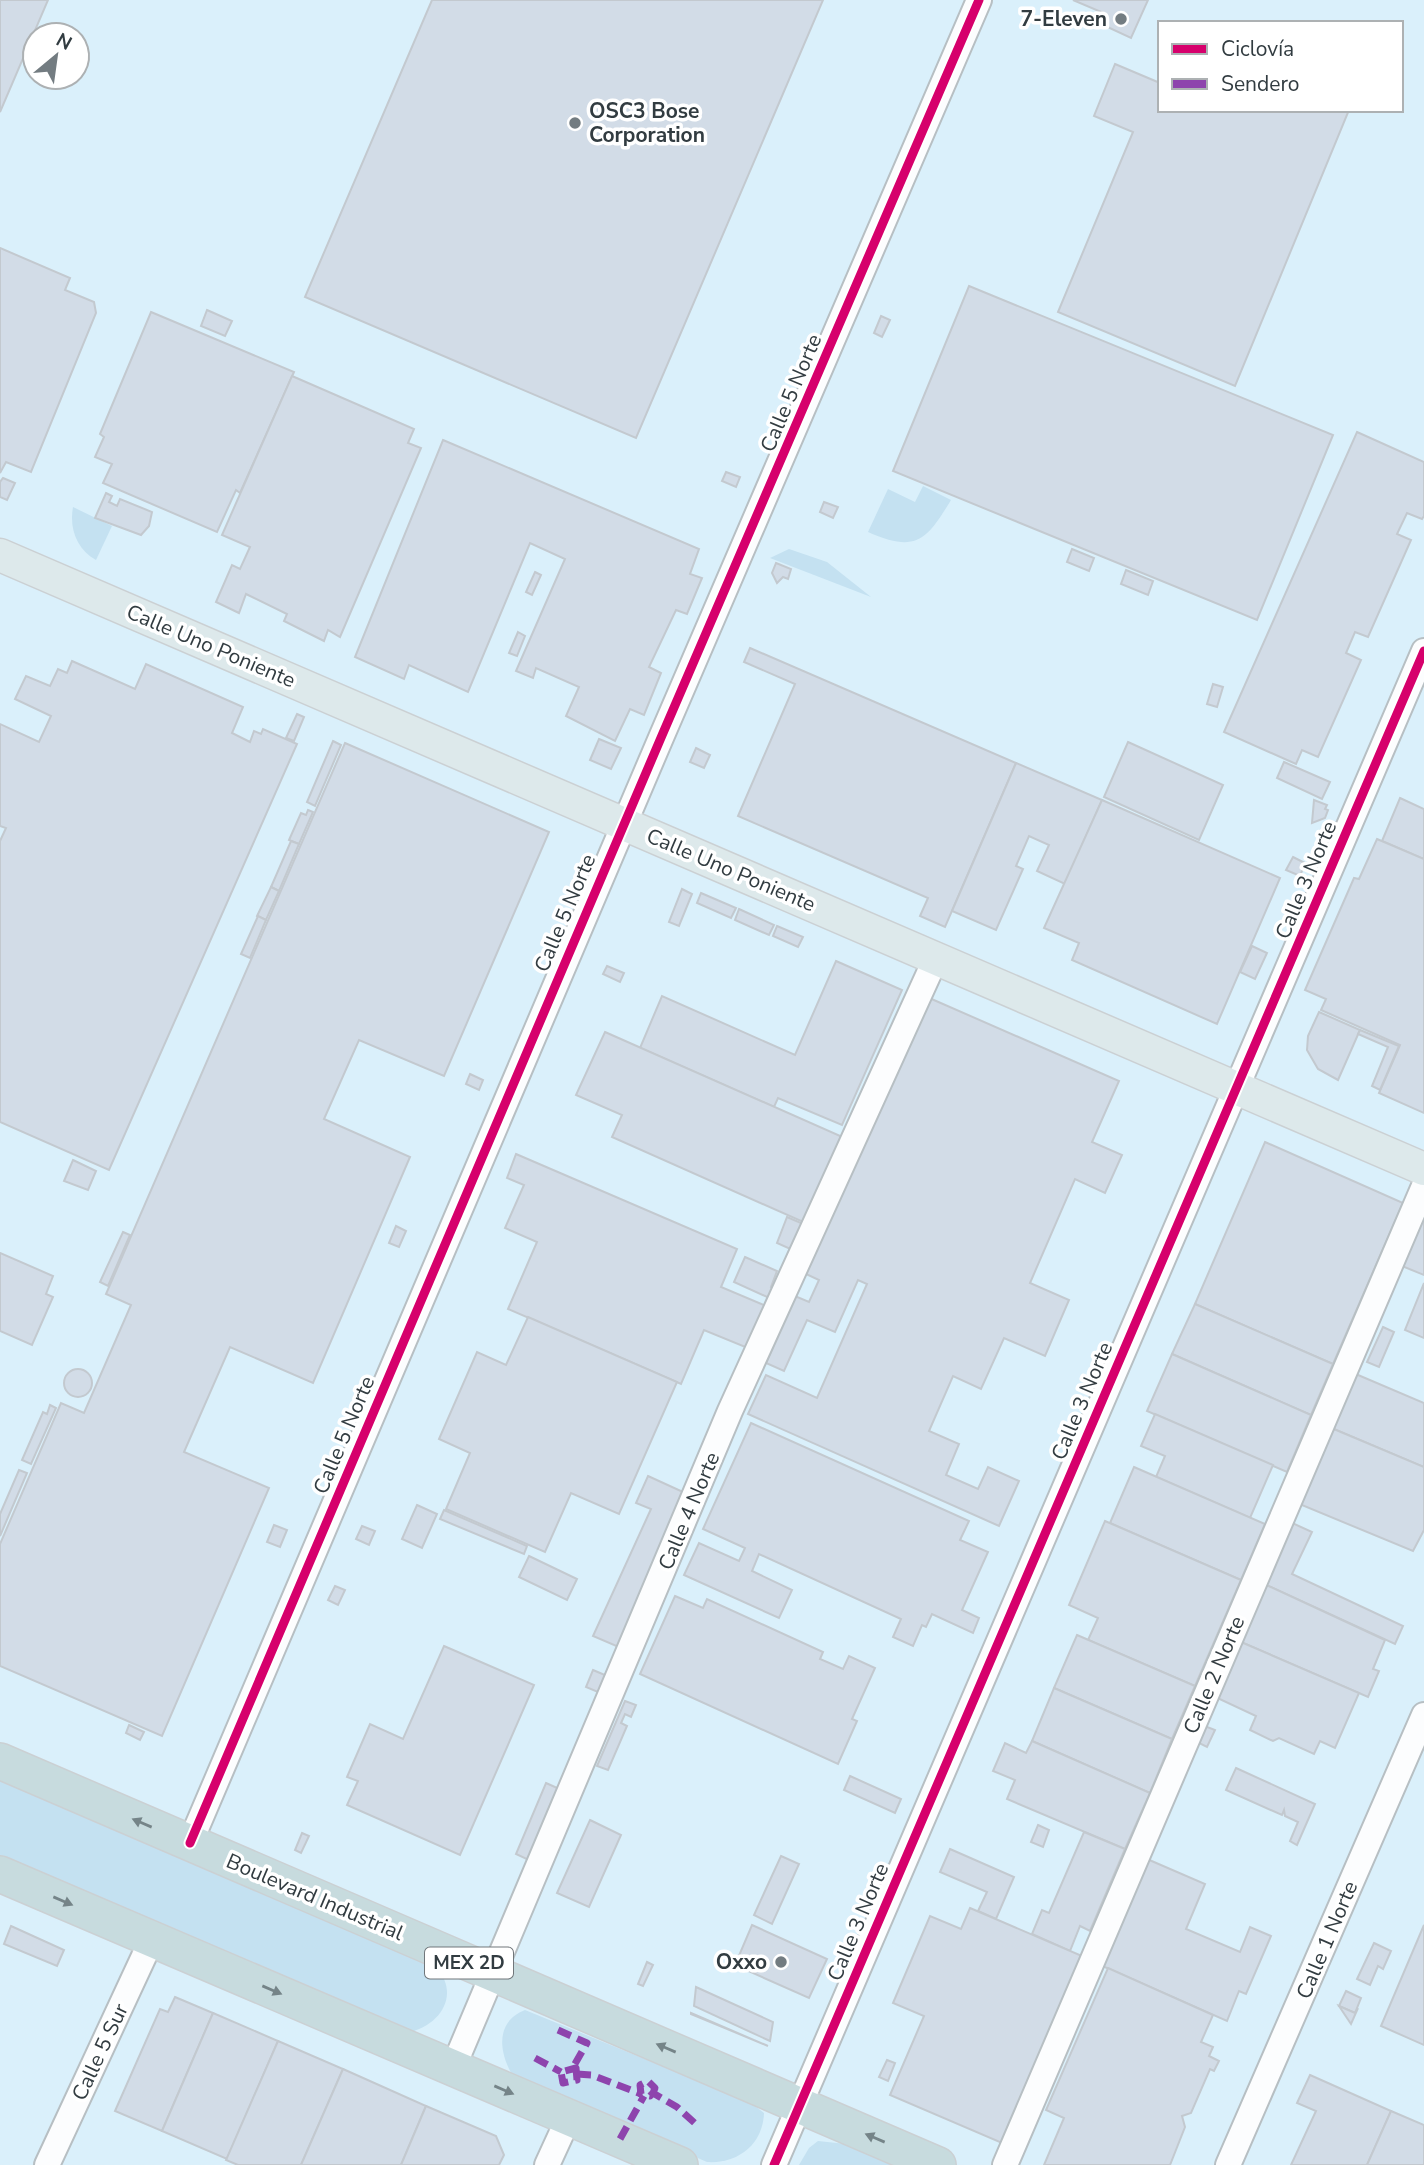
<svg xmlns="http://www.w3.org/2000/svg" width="1424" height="2165" font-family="'Nunito Sans',sans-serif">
  <rect width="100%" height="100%" fill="#ecf4f8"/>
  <path fill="#daf0fb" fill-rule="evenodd" d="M0,0H1424V2165H0ZM1160,23H1401V110H1160ZM35,35H77V77H35Z"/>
  <g fill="#c4e1f1">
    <path d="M923,486L951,500C926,541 916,553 868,532L888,489L915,502Z"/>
    <path d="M73,507L112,526L96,560C77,549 69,529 73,507Z"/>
    <polygon points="789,549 827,562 871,597 770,558"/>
    <path d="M0,1778L436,1967C461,1995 440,2026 407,2033L0,1862Z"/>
    <path d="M525,2010L750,2102L764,2113C763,2145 737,2164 707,2162L514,2078C499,2054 494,2022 525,2010Z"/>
    <polygon points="818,2141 846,2144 894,2165 799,2165 809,2148"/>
  </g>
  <g fill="#d2dce7" stroke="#c3c9cf" stroke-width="2">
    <polygon points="0,0 48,0 0,112"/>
    <polygon points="432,0 823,0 636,438 305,297"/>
    <polygon points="1073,0 1148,0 1131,38 1101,24 1106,14"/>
    <polygon points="1115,64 1160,83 1160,110 1349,110 1235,386 1058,312 1133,132 1094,116"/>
    <polygon points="0,248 70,278 65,290 94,302 96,313 31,472 6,462 0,473"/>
    <polygon points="969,286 1333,435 1257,620 893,471"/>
    <polygon points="207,310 232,321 225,336 201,326"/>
    <polygon points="151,312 294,372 240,493 236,490 217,532 103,483 112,464 95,457 104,437 100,434"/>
    <polygon points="881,316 890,320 882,337 874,333"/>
    <polygon points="292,376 414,429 408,443 421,448 340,637 328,630 324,641 284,621 287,614 246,594 239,613 216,602 232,565 240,569 250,547 222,535"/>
    <polygon points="1357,432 1424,462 1424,516 1422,519 1407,513 1397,534 1411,540 1368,637 1355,632 1346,653 1361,660 1318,757 1302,750 1296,764 1224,732"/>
    <polygon points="443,440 699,549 690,574 702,578 687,614 676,610 649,667 661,673 644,715 630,709 615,741 566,716 579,687 536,668 533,678 516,671 565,559 530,543 468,692 409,665 404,679 355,657"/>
    <polygon points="726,472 740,477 736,487 722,481"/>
    <polygon points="3,478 15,483 7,500 0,497 0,482"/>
    <polygon points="106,493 112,496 109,502 117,506 120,499 152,512 149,526 141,535 95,518"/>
    <polygon points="824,502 838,507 833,518 820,512"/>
    <polygon points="1072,549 1094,558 1089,571 1067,562"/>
    <polygon points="776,563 791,569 788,579 783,577 777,583 772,573"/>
    <polygon points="1126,570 1153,581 1148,595 1121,584"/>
    <polygon points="535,572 541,575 532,595 526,592"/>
    <polygon points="518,632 525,636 517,656 509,653"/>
    <polygon points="750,648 1016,763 945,927 920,916 928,898 738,816 795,684 744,662"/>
    <polygon points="72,661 135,689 146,664 243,707 232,733 250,742 254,731 261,734 263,729 297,744 109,1170 0,1122 0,841 6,828 0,826 0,724 39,742 51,716 15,699 26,676 50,686 58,669 67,673"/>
    <polygon points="1213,684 1223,687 1217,707 1207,704"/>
    <polygon points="297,714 304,717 294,741 286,738"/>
    <polygon points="599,739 621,748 611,769 590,760"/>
    <polygon points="333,741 341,745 315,806 307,802"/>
    <polygon points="1128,742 1223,785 1199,840 1104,797"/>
    <polygon points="345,743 549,832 444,1076 359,1040 324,1119 410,1157 313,1383 230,1347 184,1452 269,1488 162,1736 0,1666 0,1544 61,1403 84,1413 131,1305 106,1294"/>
    <polygon points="696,748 710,755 704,768 690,762"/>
    <polygon points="1284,762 1330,782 1322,799 1277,778"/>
    <polygon points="1016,763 1102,800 1065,884 1037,871 1049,845 1029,836 1016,866 1023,869 996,930 952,911"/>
    <polygon points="1400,798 1424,809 1424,859 1382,841"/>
    <polygon points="1102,800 1280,878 1217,1024 1072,960 1079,943 1044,928"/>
    <polygon points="1314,800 1327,805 1325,809 1328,810 1325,818 1312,823"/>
    <polygon points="308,810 313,812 299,844 289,840 301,813 306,815"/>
    <polygon points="1377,839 1424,859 1424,1113 1379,1093 1400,1045 1321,1010 1326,999 1305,990 1354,878 1359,879"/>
    <polygon points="291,841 299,844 279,891 271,887"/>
    <polygon points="1293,857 1305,863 1300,876 1286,870"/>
    <polygon points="271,887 279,891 266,920 257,916"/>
    <polygon points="682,889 692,894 679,926 669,922"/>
    <polygon points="701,893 736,908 731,918 697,903"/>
    <polygon points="739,909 774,925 769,935 735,920"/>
    <polygon points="258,916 266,920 250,958 241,954"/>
    <polygon points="777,926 803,937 798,947 773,936"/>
    <polygon points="1252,946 1267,953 1255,979 1240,972"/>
    <polygon points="836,961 902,990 842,1125 778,1098 774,1107 640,1048 662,996 795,1055"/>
    <polygon points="607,966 624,973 620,982 603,974"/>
    <polygon points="927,997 1119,1081 1092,1142 1122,1155 1105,1193 1075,1179 1030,1283 1069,1300 1045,1356 1004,1338 981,1389 953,1376 929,1431 959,1444 946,1475 978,1489 988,1467 1019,1481 999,1526 748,1414 766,1375 817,1398 867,1284 858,1280 835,1332 807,1320 784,1371 766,1363 795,1296 809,1302 819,1280 806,1274"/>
    <polygon points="1319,1012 1360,1030 1338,1080 1318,1069 1307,1050 1308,1036"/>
    <polygon points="1360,1030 1399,1046 1380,1090 1372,1086 1388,1047 1358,1034"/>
    <polygon points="605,1032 847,1139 810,1225 612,1137 622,1115 576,1095"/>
    <polygon points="470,1074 483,1080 479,1090 466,1084"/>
    <polygon points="1265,1142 1403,1203 1333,1364 1195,1304"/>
    <polygon points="516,1154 737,1249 721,1287 773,1309 755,1351 704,1330 681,1384 508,1309 537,1242 505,1228 524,1185 507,1178"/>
    <polygon points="73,1160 96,1171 88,1190 64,1181"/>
    <polygon points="1424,1214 1424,1275 1397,1264"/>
    <polygon points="787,1217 808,1226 797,1252 777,1243"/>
    <polygon points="396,1226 406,1231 399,1247 389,1243"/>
    <polygon points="123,1232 130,1235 108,1286 100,1282"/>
    <polygon points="0,1253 53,1276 46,1294 53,1297 32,1345 0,1331"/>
    <polygon points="745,1257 777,1271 771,1287 780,1291 776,1301 734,1282"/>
    <polygon points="1424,1283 1424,1338 1405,1330"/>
    <polygon points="1195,1304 1333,1364 1311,1415 1172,1354"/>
    <polygon points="528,1317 677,1382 619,1514 571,1493 545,1552 446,1509 470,1453 439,1439 477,1352 506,1365"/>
    <polygon points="1383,1327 1394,1332 1379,1367 1367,1362"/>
    <polygon points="1172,1354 1311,1415 1287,1472 1147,1411"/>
    <circle cx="78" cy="1383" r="14"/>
    <polygon points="1351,1372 1424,1403 1424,1467 1329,1427"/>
    <polygon points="50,1405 56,1408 31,1464 22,1460 43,1412 47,1414"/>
    <polygon points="1155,1414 1273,1465 1250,1518 1156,1477 1165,1456 1141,1446"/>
    <polygon points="751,1423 969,1521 960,1540 988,1552 962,1610 979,1618 973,1633 932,1614 926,1627 922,1625 913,1646 893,1637 901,1619 759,1554 752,1571 792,1590 779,1618 684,1575 699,1543 739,1561 745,1548 703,1529"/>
    <polygon points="1329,1427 1424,1467 1424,1530 1413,1551 1297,1503"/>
    <polygon points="1134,1467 1265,1524 1241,1580 1110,1523"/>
    <polygon points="19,1470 27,1473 0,1536 0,1514"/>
    <polygon points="648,1476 694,1497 621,1648 593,1636 651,1509 636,1503"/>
    <polygon points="417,1505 437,1514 422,1548 402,1539"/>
    <polygon points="444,1510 527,1546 524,1554 440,1519"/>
    <polygon points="1105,1521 1241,1580 1195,1686 1088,1640 1098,1618 1069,1605"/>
    <polygon points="1290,1522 1312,1532 1292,1574 1403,1626 1395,1644 1262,1583"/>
    <polygon points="274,1525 287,1530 280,1547 267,1542"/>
    <polygon points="362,1526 375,1531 369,1545 356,1539"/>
    <polygon points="529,1556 577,1579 567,1600 519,1577"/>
    <polygon points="1262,1583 1385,1640 1373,1669 1379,1671 1368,1697 1234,1639"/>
    <polygon points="335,1586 345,1590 338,1605 328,1600"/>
    <polygon points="675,1596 703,1608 707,1599 823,1652 820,1659 843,1669 849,1656 875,1668 852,1719 857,1721 838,1764 640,1674"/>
    <polygon points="1077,1635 1195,1686 1172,1739 1054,1688"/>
    <polygon points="1234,1639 1359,1693 1335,1748 1320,1741 1314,1754 1279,1738 1273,1741 1250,1730 1256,1716 1211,1695"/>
    <polygon points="444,1646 534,1685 460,1855 347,1805 358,1781 347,1777 370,1724 403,1739"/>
    <polygon points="593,1670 612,1678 605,1695 586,1687"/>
    <polygon points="1054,1688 1172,1739 1150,1793 1032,1741"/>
    <polygon points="625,1701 636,1705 631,1717 625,1714 621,1723 627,1726 608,1770 597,1766"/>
    <polygon points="129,1725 144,1732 140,1740 126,1733"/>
    <polygon points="1202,1725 1215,1730 1207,1747 1195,1741"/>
    <polygon points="1032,1741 1150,1793 1125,1849 1007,1799 1015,1780 993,1771 1005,1743 1026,1753"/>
    <polygon points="1236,1768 1315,1804 1297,1845 1290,1841 1298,1822 1285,1816 1284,1810 1282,1815 1226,1790"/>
    <polygon points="850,1776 901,1799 895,1813 844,1790"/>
    <polygon points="546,1783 564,1791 533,1862 516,1854"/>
    <polygon points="590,1820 621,1835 589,1907 557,1893"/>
    <polygon points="1038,1825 1049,1830 1043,1847 1031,1842"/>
    <polygon points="1084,1832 1125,1849 1090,1931 1080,1926 1070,1951 1032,1934 1042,1910 1049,1913"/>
    <polygon points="302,1833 309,1836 301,1853 295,1850"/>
    <polygon points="950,1849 1014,1877 996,1919 978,1911 987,1892 940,1872"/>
    <polygon points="781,1856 799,1864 772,1924 754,1915"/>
    <polygon points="1147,1859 1205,1884 1186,1929 1240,1952 1250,1927 1271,1936 1246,1994 1239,1991 1227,2021 1100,1965"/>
    <polygon points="970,1908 1082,1956 1002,2143 890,2095 924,2016 893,2003 930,1916 961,1929"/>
    <polygon points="752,1925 827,1959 809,1998 735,1965"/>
    <polygon points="1424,1925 1424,2045 1381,2026"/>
    <polygon points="11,1926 64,1950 57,1966 4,1944"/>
    <polygon points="1374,1943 1391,1951 1383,1969 1378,1966 1370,1985 1357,1979"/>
    <polygon points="647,1962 653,1965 643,1986 638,1984"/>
    <polygon points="1108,1968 1213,2015 1201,2042 1213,2047 1209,2056 1219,2061 1214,2071 1210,2069 1191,2113 1182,2116 1185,2127 1170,2165 1044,2165 1064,2118 1046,2110"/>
    <polygon points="696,1987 773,2022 770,2041 694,2006"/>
    <polygon points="1346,1991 1361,1998 1355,2013 1339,2006"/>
    <polygon points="175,1997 213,2013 162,2131 115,2111 160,2009 168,2012"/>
    <polygon points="1339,2006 1355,2013 1358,2008 1351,2024"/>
    <polygon points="213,2013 278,2041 227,2159 162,2131"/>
    <polygon points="691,2013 768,2046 691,2014"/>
    <polygon points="278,2041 343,2069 301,2165 238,2165 226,2160"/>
    <polygon points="887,2060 895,2063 888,2081 879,2077"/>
    <polygon points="343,2069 426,2106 401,2165 301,2165"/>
    <polygon points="1310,2075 1391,2111 1367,2165 1291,2165 1316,2111 1297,2103"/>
    <polygon points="426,2106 496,2136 504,2155 499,2165 401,2165"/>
    <polygon points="1391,2111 1424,2125 1424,2165 1367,2165"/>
  </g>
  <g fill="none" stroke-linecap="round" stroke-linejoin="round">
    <g stroke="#b7bfc3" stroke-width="28">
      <g id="minor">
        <path d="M190,1843C451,1228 713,613 979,0"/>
        <polyline points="453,2068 730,1411 936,958"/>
        <polyline points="47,2165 152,1939"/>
        <polyline points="547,2165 569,2117"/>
        <polyline points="774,2165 1424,651"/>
        <polyline points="1005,2165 1424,1186"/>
        <polyline points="1228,2165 1424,1715"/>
      </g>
    </g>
    <g stroke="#cbd0d3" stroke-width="35">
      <polyline id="major" points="0,555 1424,1169"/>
    </g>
    <g stroke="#cbd0d3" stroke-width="38">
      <g id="highway">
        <polyline points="0,1761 938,2165"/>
        <polyline points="0,1874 680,2165"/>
      </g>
    </g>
    <use href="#minor" stroke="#fcfdfe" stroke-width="24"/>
    <use href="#major" stroke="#dde9eb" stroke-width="32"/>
    <use href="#highway" stroke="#c7dbde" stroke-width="35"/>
    <g stroke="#8e44ad" stroke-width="7" stroke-dasharray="14 7" stroke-linecap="butt">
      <polyline points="558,2030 587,2043 572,2069"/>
      <polyline points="535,2058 561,2072"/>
      <polygon points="576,2068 577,2080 563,2083 561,2072"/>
      <polyline points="577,2074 592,2075 641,2094"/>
      <polyline points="653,2093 655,2088 648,2081 640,2085 641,2094 650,2096 653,2093 677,2107 698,2126"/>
      <polyline points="620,2139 644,2096"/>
    </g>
    <g stroke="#fff" stroke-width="13">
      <g id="cycleway">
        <path d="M190,1843C451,1228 713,613 979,0"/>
        <polyline points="774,2165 1424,651"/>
      </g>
    </g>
    <use href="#cycleway" stroke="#d6006c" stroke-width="9"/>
  </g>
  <defs><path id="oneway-solid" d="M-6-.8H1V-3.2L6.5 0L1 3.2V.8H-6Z" transform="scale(1.75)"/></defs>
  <g fill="#758488">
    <use href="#oneway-solid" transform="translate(142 1823) rotate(-157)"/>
    <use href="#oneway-solid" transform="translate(63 1901) rotate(23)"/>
    <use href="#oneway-solid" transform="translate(272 1990) rotate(23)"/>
    <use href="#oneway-solid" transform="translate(666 2048) rotate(-157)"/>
    <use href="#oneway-solid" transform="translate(504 2090) rotate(23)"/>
    <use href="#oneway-solid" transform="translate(875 2138) rotate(-157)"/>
  </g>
  <g fill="#737c81" stroke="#fff" stroke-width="2.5">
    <circle cx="1121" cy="19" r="7"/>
    <circle cx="575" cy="123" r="7"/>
    <circle cx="781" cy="1962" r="7"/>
  </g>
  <g text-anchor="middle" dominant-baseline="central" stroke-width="7" stroke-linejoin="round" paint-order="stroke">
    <rect fill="#fff" stroke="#70767a" stroke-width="2" x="425" y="1947.5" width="88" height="31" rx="5"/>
    <g font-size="19" font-weight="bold" fill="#323c41">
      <text x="469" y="1963">MEX 2D</text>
    </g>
    <g font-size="21" font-weight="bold" fill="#323c41" stroke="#fff" text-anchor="end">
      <text x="1107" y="19">7-Eleven</text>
      <text x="589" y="111" text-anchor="start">OSC3 Bose<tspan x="589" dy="24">Corporation</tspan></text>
      <text x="767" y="1962">Oxxo</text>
    </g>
    <g font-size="21" fill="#323c41" stroke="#fff">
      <text transform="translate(791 393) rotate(-67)">Calle 5 Norte</text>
      <text transform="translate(211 646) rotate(23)">Calle Uno Poniente</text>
      <text transform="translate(731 870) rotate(23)">Calle Uno Poniente</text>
      <text transform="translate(1306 880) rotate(-67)">Calle 3 Norte</text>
      <text transform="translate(565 913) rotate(-67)">Calle 5 Norte</text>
      <text transform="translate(1082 1401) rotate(-67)">Calle 3 Norte</text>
      <text transform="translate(344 1435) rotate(-67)">Calle 5 Norte</text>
      <text transform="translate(689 1511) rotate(-67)">Calle 4 Norte</text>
      <text transform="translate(1214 1675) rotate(-67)">Calle 2 Norte</text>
      <text transform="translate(315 1897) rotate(23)">Boulevard Industrial</text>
      <text transform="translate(858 1922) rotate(-67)">Calle 3 Norte</text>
      <text transform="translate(1327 1940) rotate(-67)">Calle 1 Norte</text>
      <text transform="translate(100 2052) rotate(-65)">Calle 5 Sur</text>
    </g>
  </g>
  <rect x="1158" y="21" width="245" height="91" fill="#ffffff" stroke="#adb1b3" stroke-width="2"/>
  <rect x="1172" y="44" width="35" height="10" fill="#d6006c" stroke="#adb1b3" stroke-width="2"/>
  <text x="1221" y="56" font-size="21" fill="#323c41">Ciclovía</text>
  <rect x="1172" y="79" width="35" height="10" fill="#8e44ad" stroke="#adb1b3" stroke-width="2"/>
  <text x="1221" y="91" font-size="21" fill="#323c41">Sendero</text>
  <g transform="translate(56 56) rotate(29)"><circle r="33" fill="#ffffff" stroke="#adb1b3" stroke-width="2"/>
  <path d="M0-5L12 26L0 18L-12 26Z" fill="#737c81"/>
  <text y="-10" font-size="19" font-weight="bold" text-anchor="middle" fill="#323c41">N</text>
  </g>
</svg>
